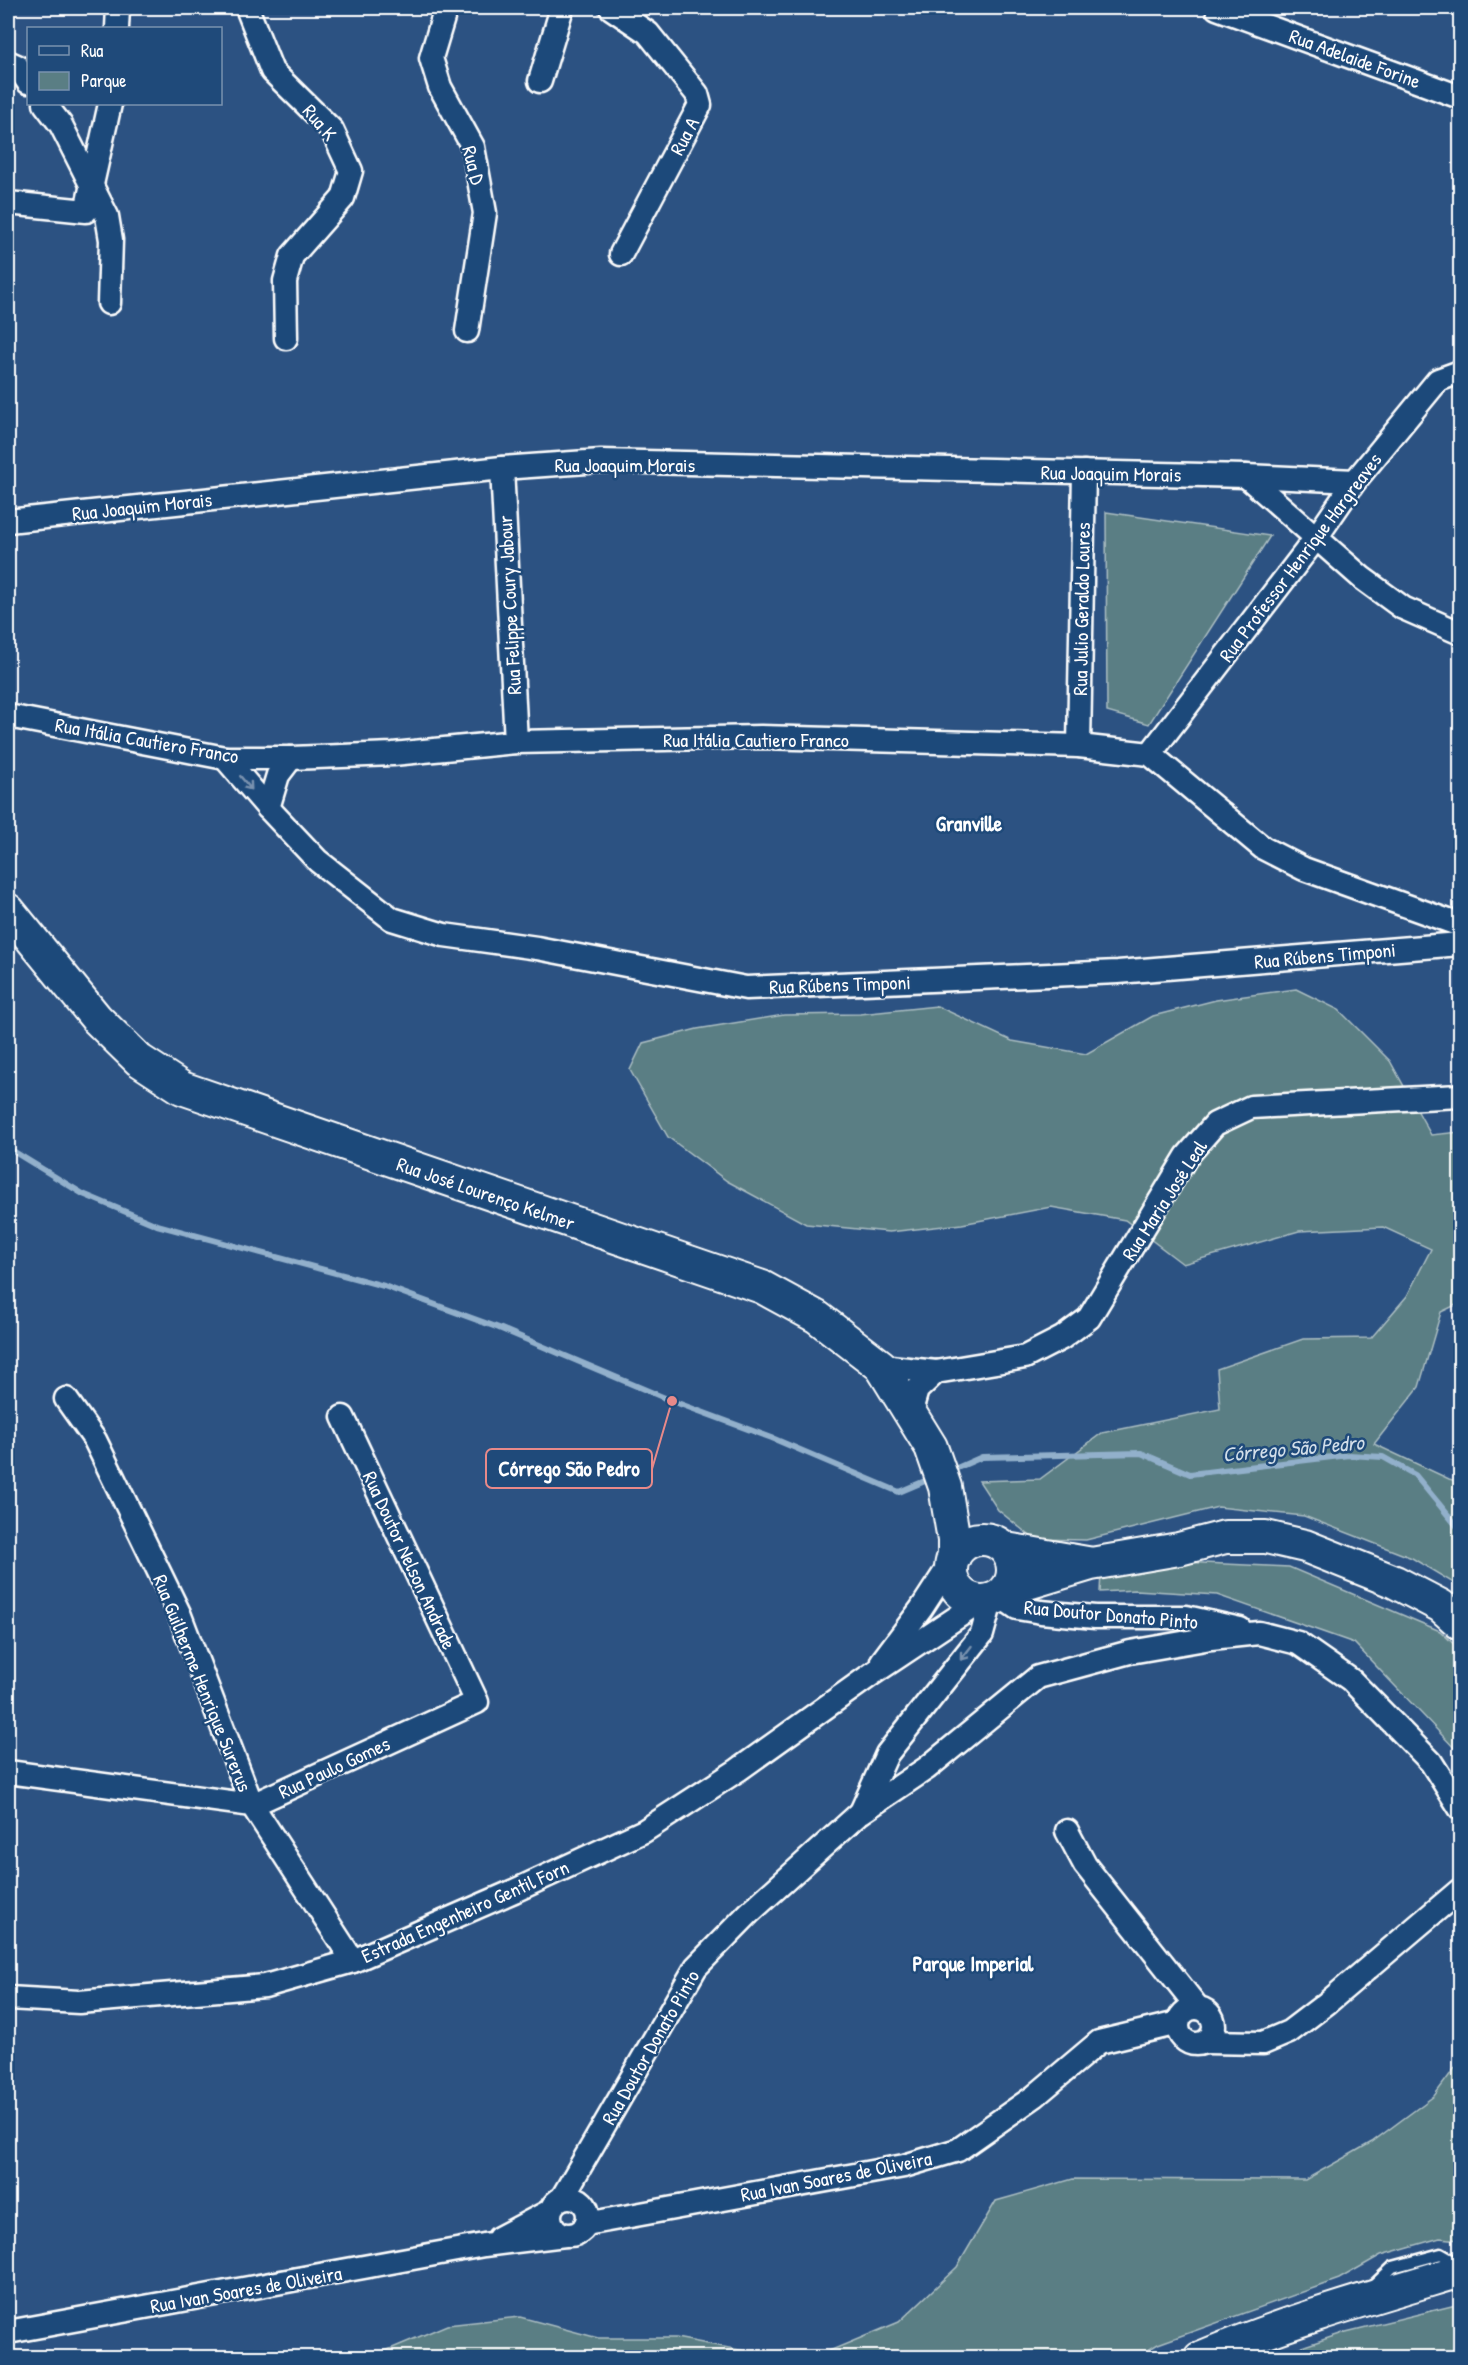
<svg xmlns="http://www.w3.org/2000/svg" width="1468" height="2365" font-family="'Patrick Hand',sans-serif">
  <rect width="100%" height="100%" fill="#2c5282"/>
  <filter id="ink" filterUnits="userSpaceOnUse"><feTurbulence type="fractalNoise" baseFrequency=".0167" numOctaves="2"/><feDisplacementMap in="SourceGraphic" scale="12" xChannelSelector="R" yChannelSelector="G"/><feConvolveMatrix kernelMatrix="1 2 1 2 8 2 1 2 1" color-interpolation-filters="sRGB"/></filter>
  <g filter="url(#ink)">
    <g fill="#5a7e84" stroke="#acbec2" stroke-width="1.5">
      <polygon points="1106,512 1270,536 1149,724 1107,712"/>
      <polygon points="1296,989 1339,1010 1390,1061 1431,1135 1460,1132 1460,1303 1441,1312 1419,1387 1374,1444 1449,1479 1460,1482 1460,1587 1412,1558 1304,1516 1218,1507 1086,1540 1034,1539 998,1510 979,1481 1040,1479 1102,1433 1220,1409 1217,1369 1303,1339 1371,1338 1407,1296 1431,1249 1383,1227 1299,1231 1183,1264 1125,1220 1051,1207 962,1224 889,1232 806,1224 727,1181 668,1137 630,1070 643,1043 697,1029 784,1015 860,1014 937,1006 1012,1041 1086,1054 1153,1016 1216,1000"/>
      <polygon points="1181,1562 1289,1567 1440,1631 1460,1650 1460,1754 1354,1643 1217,1595 1136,1590 1100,1592 1101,1574"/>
      <polygon points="1460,2061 1460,2240 1440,2238 1381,2255 1339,2279 1158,2344 1137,2357 371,2357 447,2325 520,2317 598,2338 676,2338 750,2352 827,2352 899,2322 957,2267 996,2201 1073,2179 1305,2180 1372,2142 1434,2096"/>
      <polygon points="1460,2304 1460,2357 1272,2357 1346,2332"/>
    </g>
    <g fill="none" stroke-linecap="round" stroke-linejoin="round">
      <g stroke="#92b0cb" stroke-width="6">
        <polyline points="8,1148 83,1194 157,1225 384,1286 499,1328 672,1401 772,1438 899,1492 932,1478"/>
        <polyline points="950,1471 982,1457 1141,1453 1190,1474 1349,1455 1383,1457 1415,1475 1457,1526 1460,1527"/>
      </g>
      <g stroke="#fff" stroke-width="15">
        <polyline id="service" points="1372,2287 1393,2267 1441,2254 1460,2265"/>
      </g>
      <g stroke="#fff" stroke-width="27">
        <g id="minor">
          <polyline points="247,8 272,71 332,130 351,171 343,198 292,256 285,281 286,338"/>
          <polyline points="446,8 431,58 440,87 473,147 485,213 467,331"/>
          <polyline points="611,8 648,33 697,94 700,105 621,254"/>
          <polyline points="1217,8 1460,97"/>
          <polyline points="117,28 118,8"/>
          <polyline points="8,62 17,66 28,82"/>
          <polyline points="540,81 562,8"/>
          <polyline points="45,104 61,125 107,216 111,240 109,303"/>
          <polyline points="8,203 86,211 110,104"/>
          <polyline points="502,468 516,742"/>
          <polyline points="1246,476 1362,578 1403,608 1460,633"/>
          <polyline points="8,521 502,468 601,461 1246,476 1355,481"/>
          <polyline points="8,716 225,758 291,758 393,754 516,742 761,737 1079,746 1150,754 1263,848 1304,869 1460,925"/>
          <polyline points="1079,746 1084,472"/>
          <polyline points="1150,754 1316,538 1355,481 1438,380 1460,372"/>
          <polyline points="225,758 268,808 318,861 392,919 444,935 537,948 746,988 1118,972 1460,944"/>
          <polyline points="268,808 278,775 291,758"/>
          <polyline points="881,1366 936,1372 1025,1357 1062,1338 1089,1318 1187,1156 1215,1124 1251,1107 1460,1096"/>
          <polyline points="66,1399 95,1440 179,1613 252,1805 353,1961"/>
          <polyline points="910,1414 917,1390 936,1372"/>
          <polyline points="1000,1596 1017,1608 1041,1612 1095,1617 1186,1617 1240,1629"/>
          <polyline points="882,1661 921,1609 951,1563"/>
          <polyline points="8,1772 252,1805 477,1702 343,1417"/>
          <polyline points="861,1812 887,1754 982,1634 991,1601"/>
          <polyline points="1067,1831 1085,1865 1198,2008"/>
          <polyline points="8,1998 79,2002 265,1986 353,1961 514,1891 644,1831 738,1770 872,1674 980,1602"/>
          <circle cx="1196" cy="2026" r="18"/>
          <polyline points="1206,2042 1263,2043 1289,2032 1327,2003 1460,1890"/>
          <circle cx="569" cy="2216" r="19"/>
          <polyline points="562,2198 696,1967 749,1913 860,1813 927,1768 1038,1677 1130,1652 1211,1638 1259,1633 1298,1643 1351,1680 1431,1762 1460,1808"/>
          <polyline points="586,2224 904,2166 958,2150 1035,2096 1099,2042 1178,2023"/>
          <polyline points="499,2238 550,2211"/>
          <polyline points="8,2332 484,2245 565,2235"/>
        </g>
      </g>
      <g stroke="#fff" stroke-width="36">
        <g id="secondary">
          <polyline points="8,910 97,1019 139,1060 182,1088 762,1287 817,1317 881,1366 931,1447 945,1487 954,1540 954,1557"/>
          <circle cx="982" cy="1570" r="31"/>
          <polyline points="1006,1549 1087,1563"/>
          <polyline points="1008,1589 1091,1564 1179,1549 1225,1537 1266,1537 1305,1546 1395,1582 1441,1606 1460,1623"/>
          <path d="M1200,2358C1284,2322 1373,2297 1460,2271"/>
        </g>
      </g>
      <use href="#service" stroke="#1f4a7a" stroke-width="10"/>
      <use href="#minor" stroke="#1f4a7a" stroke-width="22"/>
      <use href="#secondary" stroke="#1f4a7a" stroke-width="32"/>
    </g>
    <defs><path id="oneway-shaft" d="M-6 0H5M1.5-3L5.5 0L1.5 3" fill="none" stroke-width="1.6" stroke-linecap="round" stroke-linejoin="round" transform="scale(1.5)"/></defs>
    <g stroke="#7992af">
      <use href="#oneway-shaft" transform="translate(246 783) rotate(50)"/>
      <use href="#oneway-shaft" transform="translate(966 1653) rotate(128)"/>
    </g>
  </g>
  <g text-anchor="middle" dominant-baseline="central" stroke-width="5" stroke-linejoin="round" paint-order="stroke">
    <g font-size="20" fill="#fff" stroke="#1f4a7a">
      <text transform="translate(1355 58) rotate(20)">Rua Adelaide Forine</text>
      <text transform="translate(320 122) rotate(50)">Rua K</text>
      <text transform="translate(684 136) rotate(-62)">Rua A</text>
      <text transform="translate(474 165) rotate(76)">Rua D</text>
      <text x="625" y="464">Rua Joaquim Morais</text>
      <text transform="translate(1111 473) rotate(1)">Rua Joaquim Morais</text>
      <text transform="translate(142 506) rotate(-6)">Rua Joaquim Morais</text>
      <text transform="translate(1300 557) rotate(-53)">Rua Professor Henrique Hargreaves</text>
      <text transform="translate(509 605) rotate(-93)">Rua Felippe Coury Jabour</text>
      <text transform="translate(1081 609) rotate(-89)">Rua Julio Geraldo Loures</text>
      <text x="756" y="739">Rua Itália Cautiero Franco</text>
      <text transform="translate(147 740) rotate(10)">Rua Itália Cautiero Franco</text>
      <text transform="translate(1325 955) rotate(-5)">Rua Rúbens Timponi</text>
      <text transform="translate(840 984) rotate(-2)">Rua Rúbens Timponi</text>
      <text transform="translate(486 1193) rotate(19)">Rua José Lourenço Kelmer</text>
      <text transform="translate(1164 1200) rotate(-57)">Rua Maria José Leal</text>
      <text transform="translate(410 1560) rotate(65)">Rua Doutor Nelson Andrade</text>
      <text transform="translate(1111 1614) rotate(5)">Rua Doutor Donato Pinto</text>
      <text transform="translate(203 1683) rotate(68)">Rua Guilherme Henrique Surerus</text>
      <text transform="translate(334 1767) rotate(-25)">Rua Paulo Gomes</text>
      <text transform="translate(465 1911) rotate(-24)">Estrada Engenheiro Gentil Forn</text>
      <text transform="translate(650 2047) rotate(-60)">Rua Doutor Donato Pinto</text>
      <text transform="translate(836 2176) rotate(-11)">Rua Ivan Soares de Oliveira</text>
      <text transform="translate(246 2289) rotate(-10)">Rua Ivan Soares de Oliveira</text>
    </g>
    <g font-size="21" font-weight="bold" fill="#fff" stroke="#1f4a7a">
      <text x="969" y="823">Granville</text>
      <text x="973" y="1963">Parque Imperial</text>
    </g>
    <g font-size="21" font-style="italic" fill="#d2dee9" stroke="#1f4a7a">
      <text transform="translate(1293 1448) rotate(-5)">Córrego São Pedro</text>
    </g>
  </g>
  <path fill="none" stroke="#e88989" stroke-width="2" d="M672 1401L652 1469"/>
  <circle fill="#e88989" stroke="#1f4a7a" stroke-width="2" cx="672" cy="1401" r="6"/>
  <rect fill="#1f4a7a" stroke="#e88989" stroke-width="2" x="486" y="1449" width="166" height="39" rx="6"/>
  <g font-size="21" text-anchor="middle" font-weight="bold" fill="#fff">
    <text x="569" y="1476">Córrego São Pedro</text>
  </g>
  <rect width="1468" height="2365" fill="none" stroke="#1f4a7a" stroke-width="30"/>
  <rect x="15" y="15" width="1438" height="2335" fill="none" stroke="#fff" stroke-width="2" filter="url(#ink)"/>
  <rect x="27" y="27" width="195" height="78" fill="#1f4a7a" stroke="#7992af" stroke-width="1.5"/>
  <rect x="39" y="46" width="30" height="9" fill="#1f4a7a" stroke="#7992af" stroke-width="1.5"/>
  <text x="81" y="57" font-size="18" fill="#ffffff">Rua</text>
  <rect x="39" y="72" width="30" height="18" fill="#5a7e84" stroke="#7992af" stroke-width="1.5"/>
  <text x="81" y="87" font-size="18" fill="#ffffff">Parque</text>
</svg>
